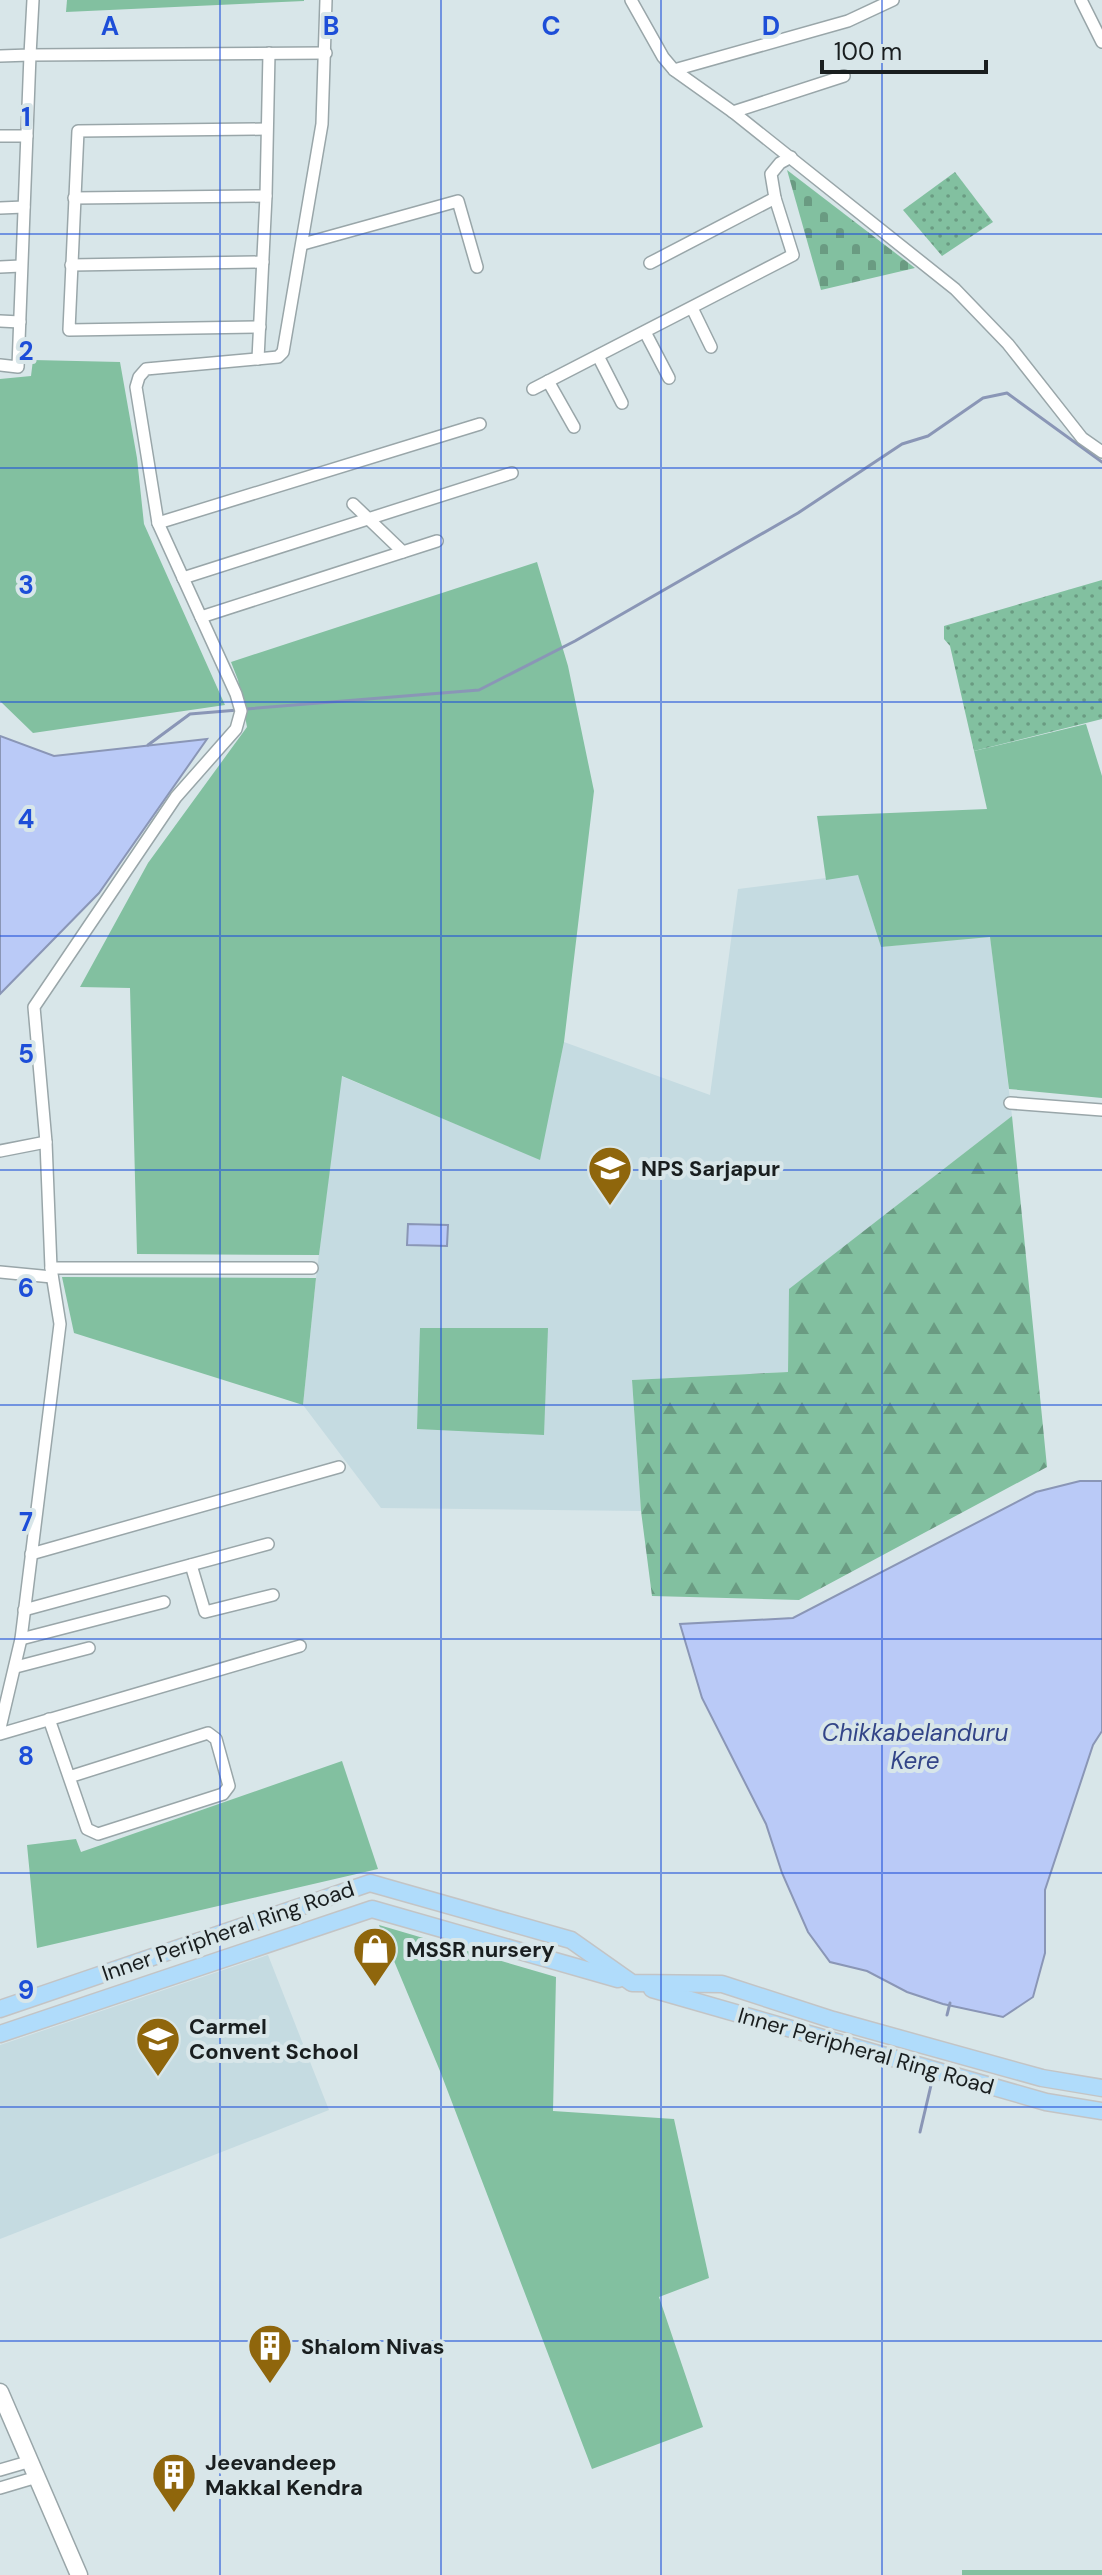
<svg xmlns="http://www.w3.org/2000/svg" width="1102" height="2575" font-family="'DM Sans',sans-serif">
  <defs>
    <pattern id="forest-firs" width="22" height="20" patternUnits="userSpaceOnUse" patternTransform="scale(2)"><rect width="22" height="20" fill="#82c0a0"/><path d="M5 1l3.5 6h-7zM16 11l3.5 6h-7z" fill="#6a9b82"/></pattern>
    <pattern id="cemetery-stones" width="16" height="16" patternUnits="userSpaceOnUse" patternTransform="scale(2)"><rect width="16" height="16" fill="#82c0a0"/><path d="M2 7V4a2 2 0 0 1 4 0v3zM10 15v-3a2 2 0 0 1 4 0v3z" fill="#6a9b82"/></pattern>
    <pattern id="park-dots" width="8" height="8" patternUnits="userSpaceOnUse" patternTransform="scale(2)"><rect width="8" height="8" fill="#82c0a0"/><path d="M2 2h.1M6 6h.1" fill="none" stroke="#6a9b82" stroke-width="1.8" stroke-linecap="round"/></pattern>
  </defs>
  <rect width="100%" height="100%" fill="#d8e6e9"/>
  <g fill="#c5dbe1">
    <polygon points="858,874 881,947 990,936 1012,1116 790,1289 788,1372 632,1380 641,1511 381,1508 303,1405 316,1278 341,1076 539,1159 564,1042 710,1095 738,889"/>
    <polygon points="268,1955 329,2110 0,2239 0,2045"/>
  </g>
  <g fill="#82c0a0">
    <polygon points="67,0 304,0 304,1 66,12"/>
    <polygon points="33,360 120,362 137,458 144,524 225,705 33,733 0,701 0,379 31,376"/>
    <polygon points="537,562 568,666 594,791 564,1042 540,1160 342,1076 319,1255 137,1254 130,988 80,987 148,863 247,727 238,680 231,662"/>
    <polygon points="1086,724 1102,776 1102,1098 1009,1089 990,937 881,947 858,875 826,880 817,816 987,809 974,751"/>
    <polygon points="62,1277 316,1278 303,1405 74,1333"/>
    <polygon points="420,1328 548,1328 544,1435 417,1429"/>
    <polygon points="342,1761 378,1869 37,1948 27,1845 76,1839 81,1852"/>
    <polygon points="379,1925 556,1977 553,2111 674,2119 709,2278 659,2297 703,2427 592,2469 440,2071"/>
    <rect x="962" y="2570" width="140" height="5"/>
  </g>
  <polygon fill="url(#forest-firs)" points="1012,1116 1047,1467 799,1600 652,1596 641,1511 632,1380 788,1372 789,1289"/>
  <polygon fill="url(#cemetery-stones)" points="787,170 915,268 821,290"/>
  <g fill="url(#park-dots)">
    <polygon points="955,172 993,222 942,256 903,210"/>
    <polygon points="1102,580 1102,719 974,751 950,646 944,639 944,626"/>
  </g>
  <g fill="#bacaf7" stroke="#8a96b6" stroke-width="2">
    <polygon points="0,736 54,756 207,739 99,893 0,994"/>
    <polygon points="408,1224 448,1225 447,1246 407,1245"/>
    <polygon points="1080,1481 1102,1481 1102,1731 1093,1745 1045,1890 1045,1953 1033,1997 1003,2017 943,2004 907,1992 867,1971 830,1962 808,1932 782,1873 766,1824 702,1698 680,1624 793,1618 1036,1492"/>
  </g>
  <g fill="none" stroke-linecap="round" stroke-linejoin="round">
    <g stroke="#8a96b6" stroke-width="3">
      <polyline points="246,709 479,690 575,641 798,513 902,444 928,436 983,398 1007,393 1102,462"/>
      <polyline points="148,745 190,714 238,710"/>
      <polyline points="947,2015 950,2003"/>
      <polyline points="920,2132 932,2081"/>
    </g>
    <g stroke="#99a6a9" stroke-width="14">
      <g id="street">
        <polyline points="631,0 663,57 674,70 733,112 955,289 1008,344 1082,438 1102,452"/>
        <polyline points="1081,0 1102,42"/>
        <polyline points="0,56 30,55 33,0"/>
        <polyline points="674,70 848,21 893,0"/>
        <polyline points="733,112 844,76"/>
        <polyline points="0,136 27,136"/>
        <polyline points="74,198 266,196"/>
        <polyline points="0,208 24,207"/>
        <polyline points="303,244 458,201 477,267"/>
        <polyline points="650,263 775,198 771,174 780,163 791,157"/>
        <polyline points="71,265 263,262"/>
        <polyline points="0,267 21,266"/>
        <polyline points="692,308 711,347"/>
        <polyline points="0,321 20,322"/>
        <polyline points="260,327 69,330 78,131 266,129"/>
        <polyline points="645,332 669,378"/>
        <polyline points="598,356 622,403"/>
        <polyline points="258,359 266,196 269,53"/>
        <polyline points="0,365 18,367 30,55 326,53"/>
        <polyline points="548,381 574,427"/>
        <polyline points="533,389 793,255 775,198"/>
        <polyline points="353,504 403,552"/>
        <polyline points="158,523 480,424"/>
        <polyline points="183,578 512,473"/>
        <polyline points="201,617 437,541"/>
        <polyline points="1010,1103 1102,1110"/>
        <polyline points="0,1151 46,1142"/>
        <polyline points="51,1268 312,1268"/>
        <polyline points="0,1272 52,1277"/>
        <polyline points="31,1554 339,1467"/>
        <polyline points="191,1565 205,1612 273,1595"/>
        <polyline points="24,1610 268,1544"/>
        <polyline points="21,1639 164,1602"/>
        <polyline points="16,1667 89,1648"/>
        <polyline points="49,1719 87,1829 98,1834 223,1794 229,1786 216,1739 208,1733 69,1777"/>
        <polyline points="0,1728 21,1639 60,1324 51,1268 46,1142 34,1007 176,797 236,729 241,711 236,694 158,523 136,387 139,377 146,369 278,357 283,352 322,124 326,0"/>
        <polyline points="0,1734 300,1646"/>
        <polyline points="0,2470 31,2461"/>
        <polyline points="0,2488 37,2477"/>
      </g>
    </g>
    <g stroke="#99a6a9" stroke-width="19">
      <polyline id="secondary" points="0,2392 79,2575"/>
    </g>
    <g stroke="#c3c4c5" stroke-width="19">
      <g id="primary">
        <polyline points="652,1989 1046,2102 1102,2111"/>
        <polyline points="0,2009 370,1883 571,1940 632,1983 722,1984 833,2020 1042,2078 1102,2088"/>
        <polyline points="0,2034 372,1909 618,1979"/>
      </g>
    </g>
    <use href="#street" stroke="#fff" stroke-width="11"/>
    <use href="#secondary" stroke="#fff" stroke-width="16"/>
    <use href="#primary" stroke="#b0dcfb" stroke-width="16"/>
  </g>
  <path fill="none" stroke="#1d4ed8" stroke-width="2" stroke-opacity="0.55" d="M220,0V2575M441,0V2575M661,0V2575M882,0V2575M0,234H1102M0,468H1102M0,702H1102M0,936H1102M0,1170H1102M0,1405H1102M0,1639H1102M0,1873H1102M0,2107H1102M0,2341H1102"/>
  <defs>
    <g id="school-pin" transform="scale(2.3)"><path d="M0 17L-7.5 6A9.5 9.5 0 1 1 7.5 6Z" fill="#8f660c" stroke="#d8e6e9"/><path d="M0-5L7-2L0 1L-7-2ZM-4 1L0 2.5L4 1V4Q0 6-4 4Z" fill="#fff"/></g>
    <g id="shop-pin" transform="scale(2.3)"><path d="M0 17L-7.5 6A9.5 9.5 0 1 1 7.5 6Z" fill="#8f660c" stroke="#d8e6e9"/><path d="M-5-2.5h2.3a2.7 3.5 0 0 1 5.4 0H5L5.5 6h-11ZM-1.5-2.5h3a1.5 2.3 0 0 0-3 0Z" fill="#fff"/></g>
    <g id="building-pin" transform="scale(2.3)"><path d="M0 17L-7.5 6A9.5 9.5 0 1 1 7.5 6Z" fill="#8f660c" stroke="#d8e6e9"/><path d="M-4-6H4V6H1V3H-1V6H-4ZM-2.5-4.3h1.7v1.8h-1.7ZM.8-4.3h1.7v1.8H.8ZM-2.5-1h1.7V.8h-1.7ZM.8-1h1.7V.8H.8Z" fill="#fff"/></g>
  </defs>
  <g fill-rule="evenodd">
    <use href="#school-pin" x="610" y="1168"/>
    <use href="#shop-pin" x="375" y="1949"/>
    <use href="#school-pin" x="158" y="2039"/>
    <use href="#building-pin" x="270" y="2346"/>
    <use href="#building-pin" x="174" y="2475"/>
  </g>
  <g text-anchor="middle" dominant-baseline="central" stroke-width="8" stroke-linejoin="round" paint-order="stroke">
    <g font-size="22" font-weight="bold" fill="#191e1f" stroke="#d8e6e9" text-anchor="start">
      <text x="641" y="1168">NPS Sarjapur</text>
      <text x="406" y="1949">MSSR nursery</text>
      <text x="189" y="2026">Carmel<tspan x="189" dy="25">Convent School</tspan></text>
      <text x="301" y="2346">Shalom Nivas</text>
      <text x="205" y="2462">Jeevandeep<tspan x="205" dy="25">Makkal Kendra</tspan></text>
    </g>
    <g font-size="22" fill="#191e1f" stroke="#d8e6e9">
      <text transform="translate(228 1931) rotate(-19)">Inner Peripheral Ring Road</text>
      <text transform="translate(866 2051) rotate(16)">Inner Peripheral Ring Road</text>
    </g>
    <g font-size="24" font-style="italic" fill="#334588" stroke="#d8e6e9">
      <text x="915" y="1732">Chikkabelanduru<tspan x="915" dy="28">Kere</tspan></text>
    </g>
  </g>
  <g font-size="26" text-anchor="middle" font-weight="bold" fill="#1d4ed8" stroke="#d8e6e9" stroke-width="8" stroke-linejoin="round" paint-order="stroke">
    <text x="110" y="35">A</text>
    <text x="331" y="35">B</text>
    <text x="551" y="35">C</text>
    <text x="771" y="35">D</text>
    <text x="26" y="126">1</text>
    <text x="26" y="360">2</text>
    <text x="26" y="594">3</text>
    <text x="26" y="828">4</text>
    <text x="26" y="1063">5</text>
    <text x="26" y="1297">6</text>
    <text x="26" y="1531">7</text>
    <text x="26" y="1765">8</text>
    <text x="26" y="1999">9</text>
  </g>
  <path d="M822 60v12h164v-12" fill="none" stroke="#191e1f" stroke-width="4"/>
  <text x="834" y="60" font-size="24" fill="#191e1f" stroke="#d8e6e9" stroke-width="6" paint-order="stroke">100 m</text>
</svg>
